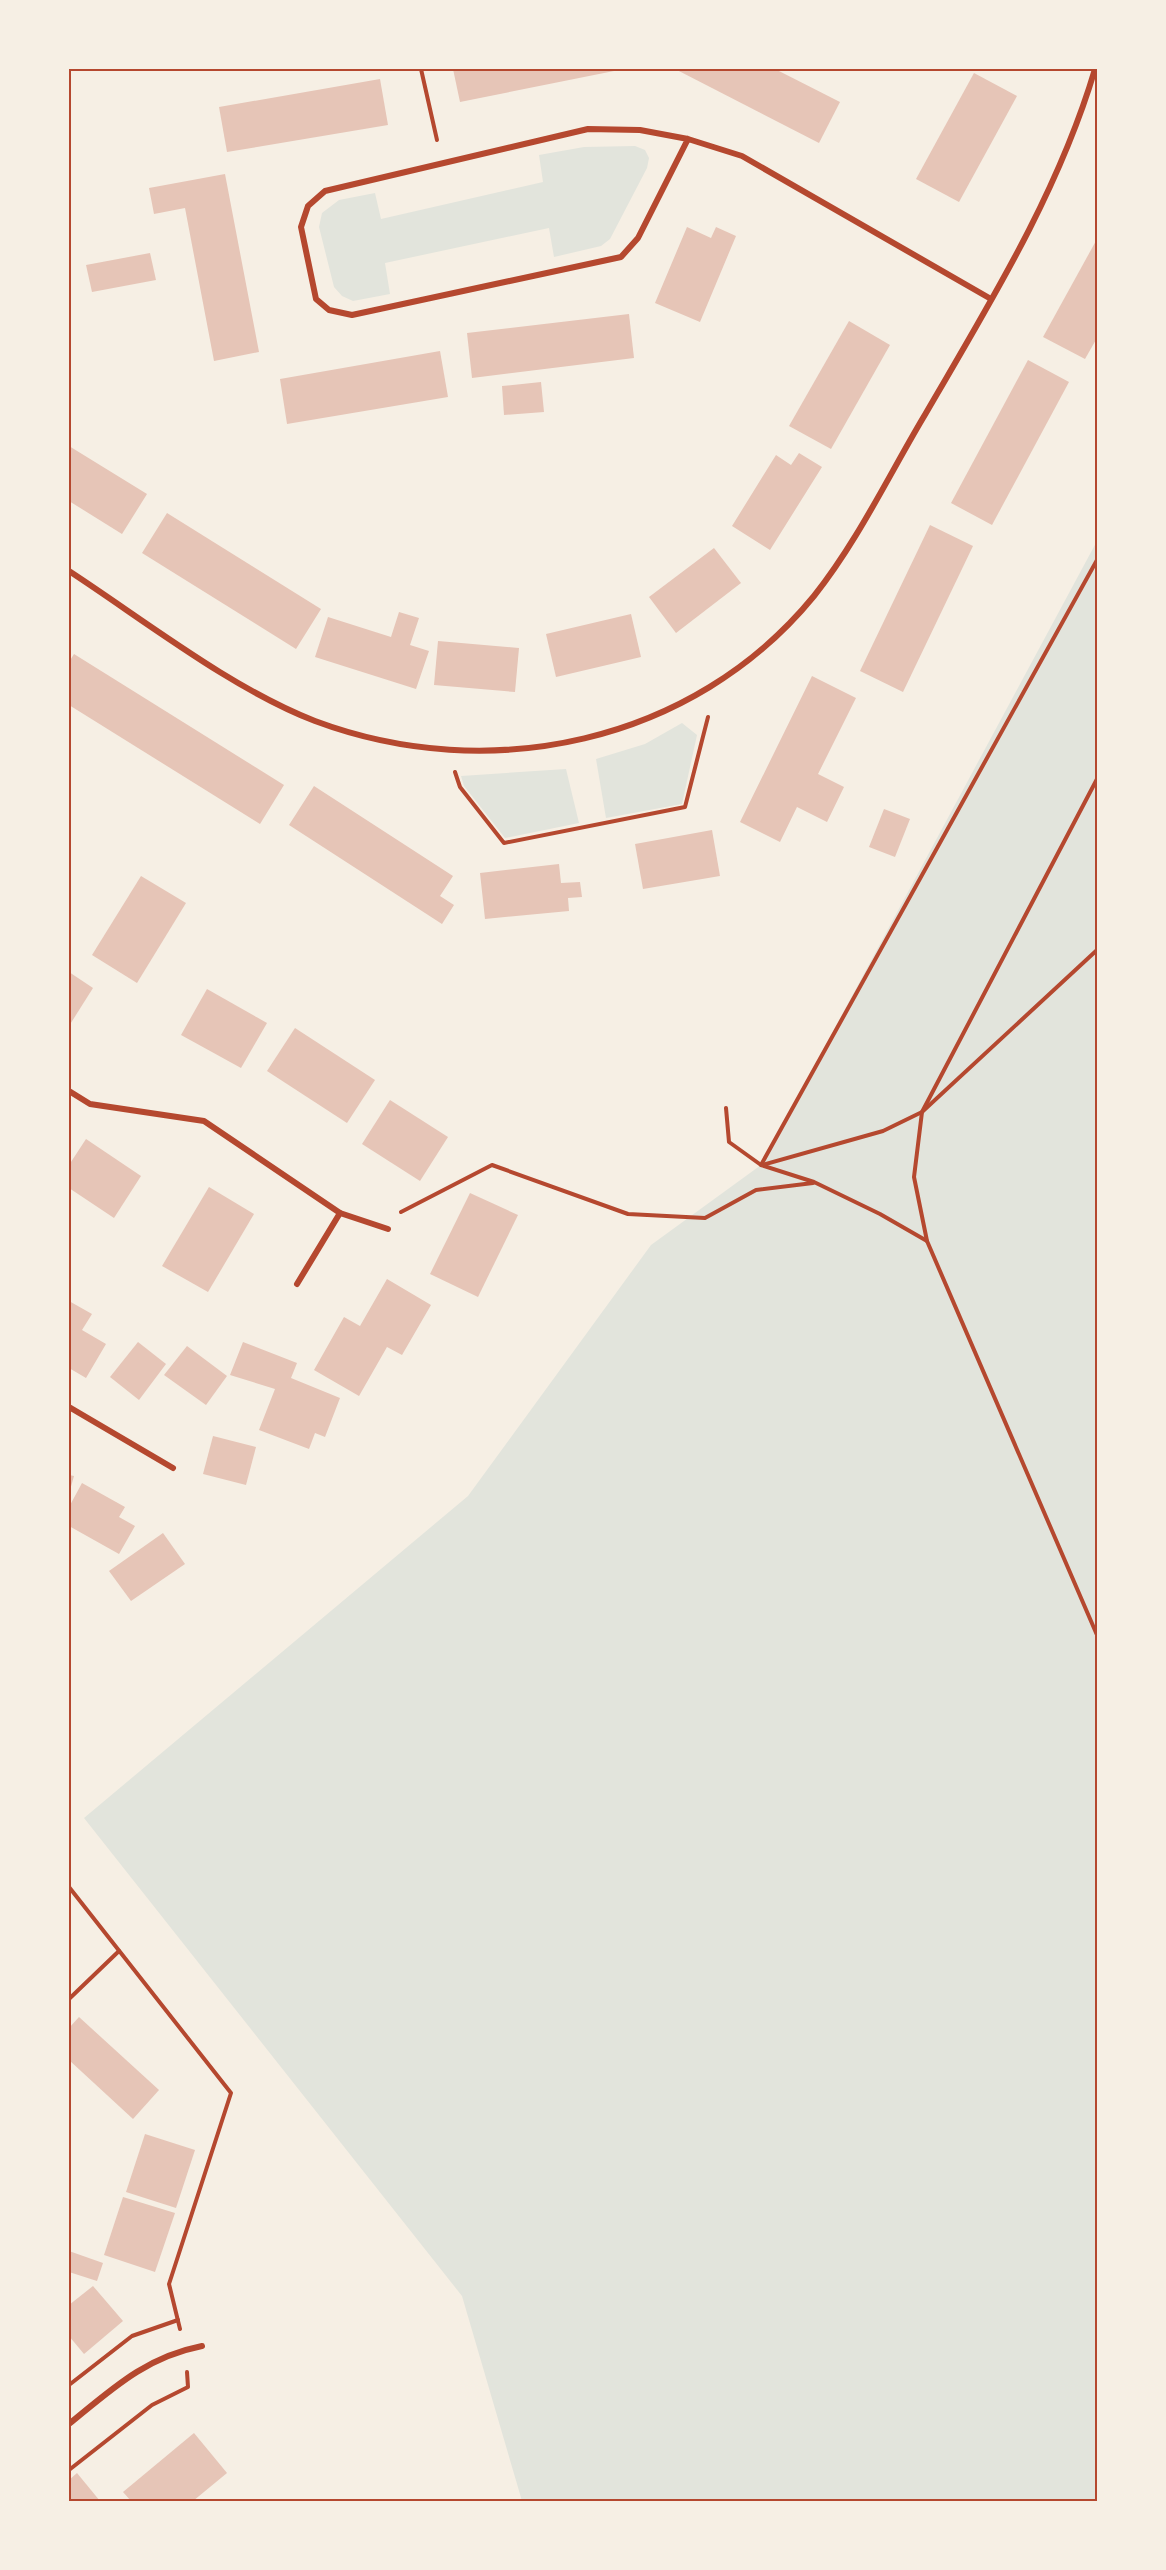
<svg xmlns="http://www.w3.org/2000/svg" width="1166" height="2570" font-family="'Times New Roman',serif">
  <rect width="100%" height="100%" fill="#f6efe4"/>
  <g fill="#e2e4dc">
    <polygon points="635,146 645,150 649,158 647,168 610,239 601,246 554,257 549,228 385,263 390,294 353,301 342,296 334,287 319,227 322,213 339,200 375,193 381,219 543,182 539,155 584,147"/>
    <polygon points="1097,541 1097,2501 522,2501 462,2296 84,1818 468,1496 651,1245 761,1165"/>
    <polygon points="682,723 697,735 682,804 606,818 596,759 645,744"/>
    <polygon points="566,769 579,823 505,838 464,786 461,776"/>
  </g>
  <g fill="#e6c5b7">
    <polygon points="453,69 619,69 619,70 460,102"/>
    <polygon points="675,69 775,69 840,102 819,143"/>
    <polygon points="974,73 1017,96 959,202 916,179"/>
    <polygon points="380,79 388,125 227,152 219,107"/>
    <polygon points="225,174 259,352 214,361 185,208 154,214 149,188"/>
    <polygon points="687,227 711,238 716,227 736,236 700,322 655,303"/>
    <polygon points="1097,239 1097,338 1085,359 1043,337"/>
    <polygon points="150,253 156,280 92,292 86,265"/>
    <polygon points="629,314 634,358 472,378 467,333"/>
    <polygon points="849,321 890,345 831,449 789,426"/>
    <polygon points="440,351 448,397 287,424 280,379"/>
    <polygon points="1028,360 1069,382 992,525 951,503"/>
    <polygon points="541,382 544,412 504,415 502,386"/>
    <polygon points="69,446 147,494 122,534 69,501"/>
    <polygon points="799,453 822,467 770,550 732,526 776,455 791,465"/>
    <polygon points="167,513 321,609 296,649 142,553"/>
    <polygon points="930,525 973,546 903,692 860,671"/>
    <polygon points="714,548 741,583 676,633 649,597"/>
    <polygon points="399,612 419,618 410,645 429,651 416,689 315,657 328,617 391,637"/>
    <polygon points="631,614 641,657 556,677 546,634"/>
    <polygon points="438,641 519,648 515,692 434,685"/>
    <polygon points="74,654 284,785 260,824 69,705 69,662"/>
    <polygon points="812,676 856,698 818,774 844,787 827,822 797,807 780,842 740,822"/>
    <polygon points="314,786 453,876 440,896 454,905 442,924 289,825"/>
    <polygon points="884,809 910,819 895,857 869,847"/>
    <polygon points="712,830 720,876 643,889 635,844"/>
    <polygon points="559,864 561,883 580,882 582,897 568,898 569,911 485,919 480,873"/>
    <polygon points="141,876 186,903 137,983 92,955"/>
    <polygon points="69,972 93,988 69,1026"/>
    <polygon points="207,989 267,1023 241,1068 181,1035"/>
    <polygon points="295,1028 375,1080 347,1123 267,1071"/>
    <polygon points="390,1100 448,1137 420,1181 362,1144"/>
    <polygon points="86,1139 141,1176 114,1218 69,1188 69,1165"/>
    <polygon points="209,1187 254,1214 208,1292 162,1266"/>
    <polygon points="470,1193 518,1215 478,1297 430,1274"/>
    <polygon points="387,1279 431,1305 402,1355 387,1347 359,1396 314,1370 344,1317 360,1326"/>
    <polygon points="69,1301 92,1314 82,1330 106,1344 86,1378 69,1368"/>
    <polygon points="138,1342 166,1364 139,1400 110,1377"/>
    <polygon points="243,1342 297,1363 291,1378 340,1398 325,1437 315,1433 309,1449 259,1430 275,1389 230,1375"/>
    <polygon points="187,1346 227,1376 206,1405 164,1375"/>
    <polygon points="213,1436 256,1447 246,1485 203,1474"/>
    <polygon points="69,1475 74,1476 70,1490 69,1490"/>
    <polygon points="82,1483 125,1507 119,1517 135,1526 119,1554 69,1526 69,1507"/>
    <polygon points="163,1533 185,1564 131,1601 109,1571"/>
    <polygon points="79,2017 159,2090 133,2119 69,2060 69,2028"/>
    <polygon points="145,2134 195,2150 176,2208 126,2192"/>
    <polygon points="123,2197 175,2213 155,2272 104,2255"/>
    <polygon points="69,2251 103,2263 97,2281 69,2272"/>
    <polygon points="93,2286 123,2321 84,2354 69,2336 69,2305"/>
    <polygon points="194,2433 227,2473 193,2501 131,2501 123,2492"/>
    <polygon points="77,2473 100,2501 69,2501 69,2480"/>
  </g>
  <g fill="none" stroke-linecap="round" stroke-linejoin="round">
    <g stroke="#b5482f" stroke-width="4">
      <polyline points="421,69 437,140"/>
      <polyline points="455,772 460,787 504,843 685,807 708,717"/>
      <polyline points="726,1108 729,1142 761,1165 814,1182 880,1214 927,1241 1097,1635"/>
      <polyline points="761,1165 1097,560"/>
      <polyline points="762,1165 883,1131 922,1112 1097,950"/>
      <polyline points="401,1212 492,1165 628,1214 705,1218 756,1190 813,1183"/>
      <polyline points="927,1241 914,1177 922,1112 1097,779"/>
      <polyline points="69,1887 231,2093 169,2284 180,2329"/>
      <polyline points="69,1999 119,1951"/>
      <polyline points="69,2385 132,2336 178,2320"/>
      <polyline points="69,2470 152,2405 188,2387 187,2372"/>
    </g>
    <g stroke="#b5482f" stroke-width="6">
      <polyline points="688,139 638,238 621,257 352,315 329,310 316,299 301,227 308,206 325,191 588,129 640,130 688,139 742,156 991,299"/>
      <path d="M69,571C144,620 232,689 315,721C489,786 693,744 814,596C857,542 888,477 923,418C988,306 1058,194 1095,69"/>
      <polyline points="69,1091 90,1104 204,1121 340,1213 388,1229"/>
      <polyline points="297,1284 340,1213"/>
      <polyline points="69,1407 173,1468"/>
      <path d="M69,2424C113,2388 146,2357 202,2346"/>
    </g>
  </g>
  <rect width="1166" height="2570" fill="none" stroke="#f6efe4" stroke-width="141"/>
  <rect x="70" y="70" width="1026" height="2430" fill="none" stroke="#b5482f" stroke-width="2"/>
</svg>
